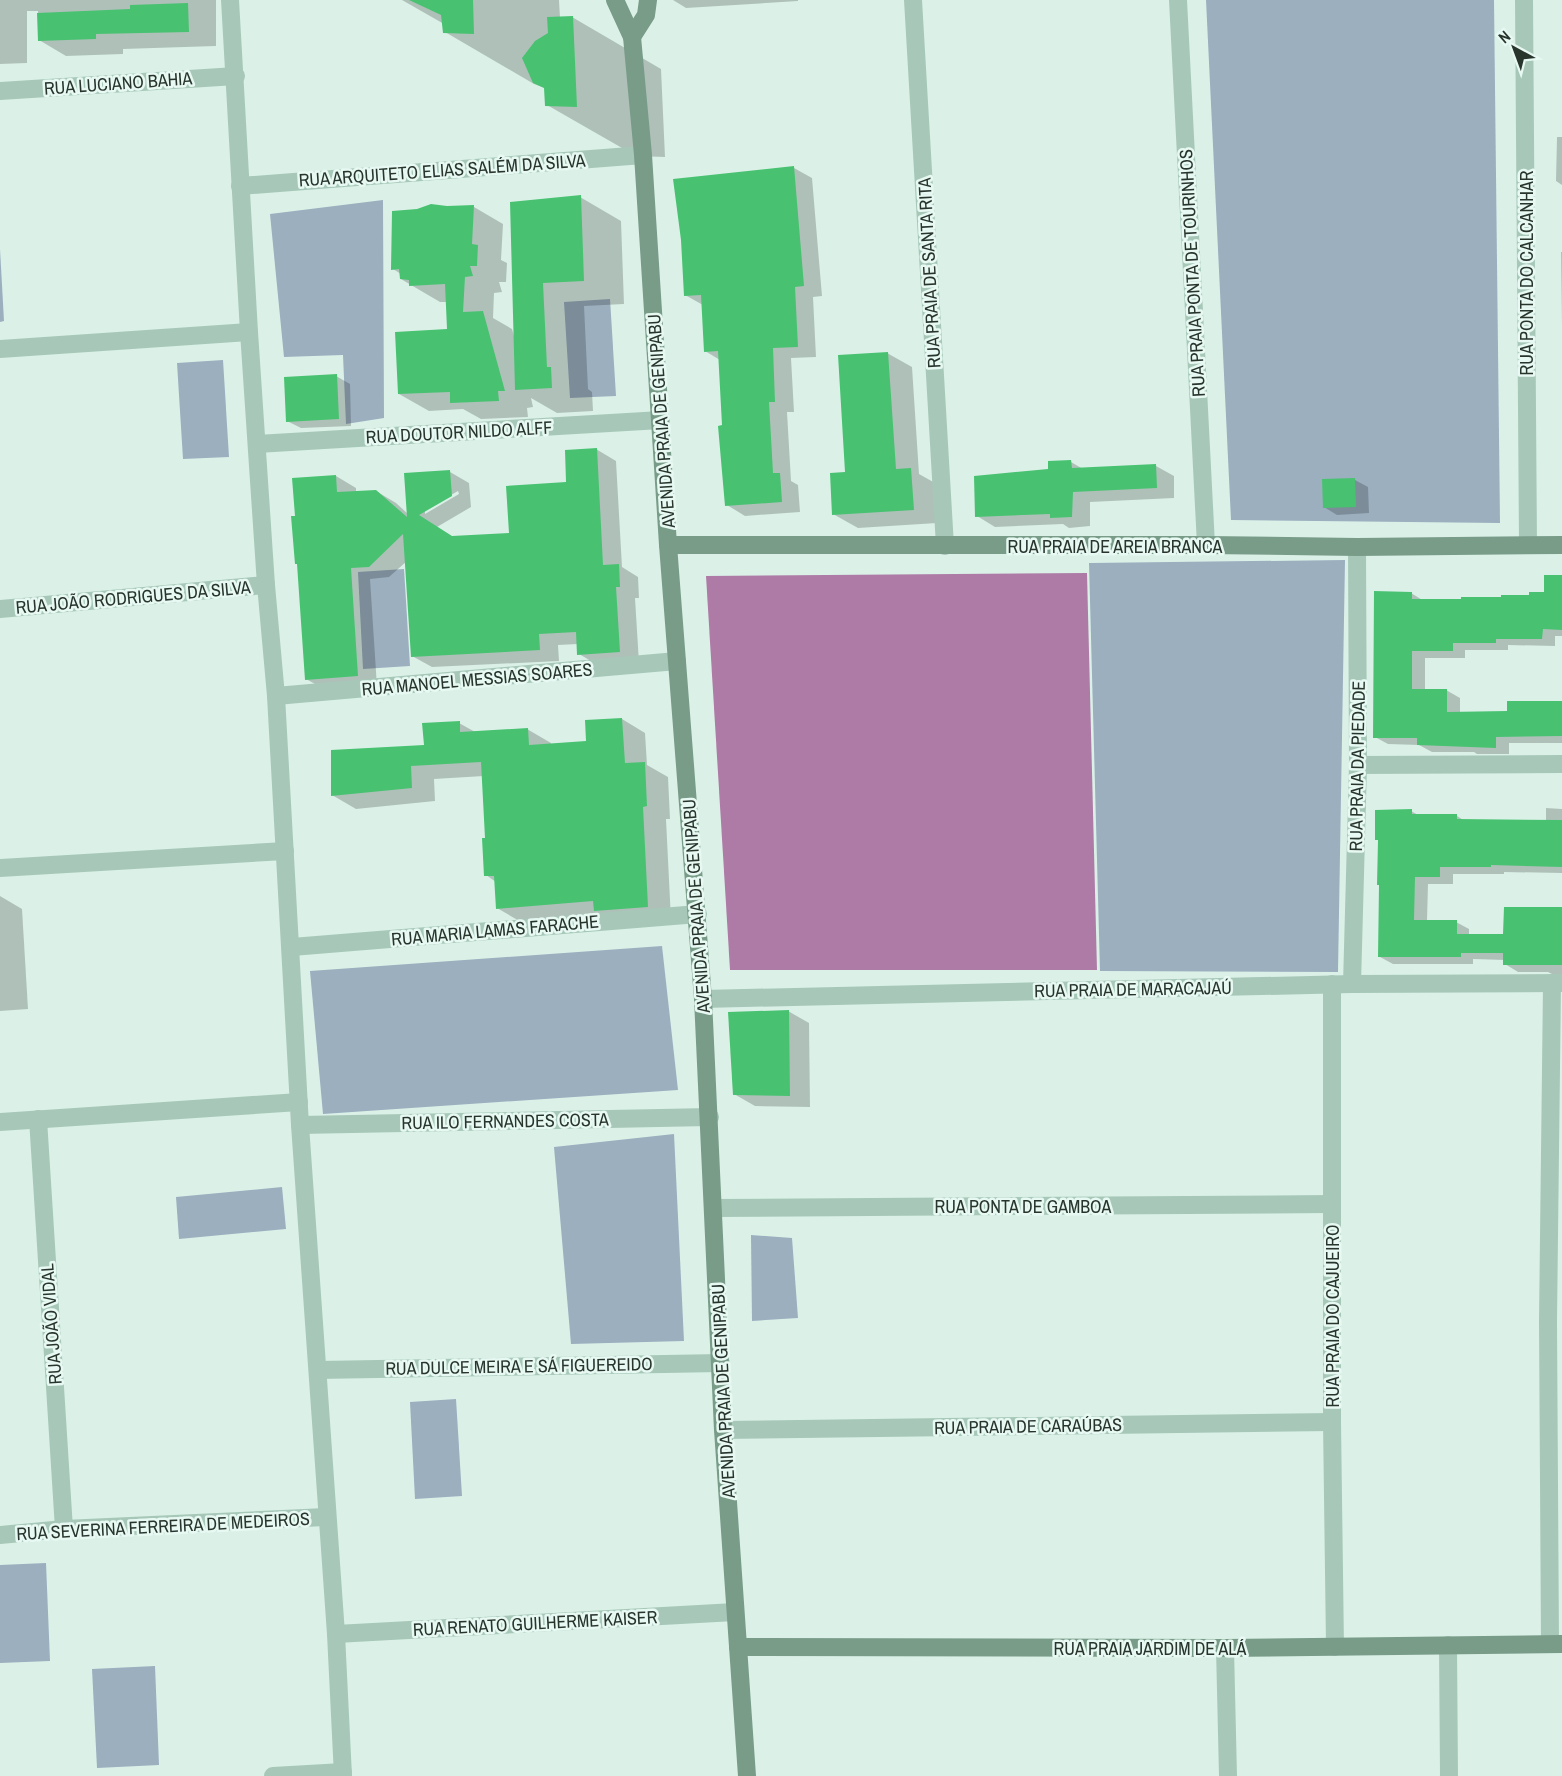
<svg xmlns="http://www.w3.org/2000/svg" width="1562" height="1776" font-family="'Archivo Narrow',sans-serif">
  <rect width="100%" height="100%" fill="#dbf1e8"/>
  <g fill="#9bafbf">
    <polygon points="1206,0 1494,0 1500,523 1231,520"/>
    <polygon points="383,200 384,418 346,424 343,355 284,357 270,214"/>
    <polygon points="0,249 4,321 0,322"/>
    <polygon points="610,299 616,396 570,398 564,302"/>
    <polygon points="223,360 229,457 183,459 177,363"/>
    <polygon points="1345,560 1338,972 1100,971 1089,563"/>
    <polygon points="404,569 410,666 363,669 358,572"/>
    <polygon points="662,946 678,1090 323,1114 310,971"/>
    <polygon points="674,1134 684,1341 571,1344 554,1147"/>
    <polygon points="282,1187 286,1229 179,1239 176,1197"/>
    <polygon points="751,1235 792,1238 798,1318 752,1321"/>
    <polygon points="456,1399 462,1496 415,1499 410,1402"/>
    <polygon points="46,1563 50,1661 0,1663 0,1565"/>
    <polygon points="155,1666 159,1765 97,1768 92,1669"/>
  </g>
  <polygon fill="#ad7ba6" points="1087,573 1097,970 730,970 706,576"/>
  <g fill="#0003" fill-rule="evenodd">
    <polygon points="0,0 216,0 216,46 123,49 123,54 66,56 39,40 38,11 27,11 27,63 0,64"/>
    <polygon points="402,0 559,0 560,18 572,17 661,69 665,157 636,156 547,105 545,88 534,84 445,32 444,24"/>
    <polygon points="673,0 798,0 798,1 686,8"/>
    <polygon points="1557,137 1562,137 1562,185 1556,181"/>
    <polygon points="794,168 812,178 822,296 813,297 816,357 791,358 794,412 787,412 791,481 798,485 800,512 745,516 727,505 720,360 705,351 703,305 685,295"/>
    <polygon points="580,197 621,221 624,304 584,306 588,389 592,392 593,411 557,413 531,398 533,407 527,408 528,417 481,419 463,409 429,411 399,394 449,331 447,302 440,302 411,285 401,279 401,274 393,269 447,208 474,207 503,224 501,260 507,263 506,282 499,282 502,292 494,293 493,318 512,329 514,336"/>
    <polygon points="1561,252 1562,252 1562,325"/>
    <polygon points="887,353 912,367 919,474 935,483 937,523 858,528 833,514"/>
    <polygon points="336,376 350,384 351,426 301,428 287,421"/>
    <path d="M596,449L616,461L622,567L638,577L639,598H635L639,663L598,665L579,654L578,644L558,645L559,661L432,667L412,656L407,561L389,577L370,579L377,687L326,690L306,679L296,518L336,476L356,488V493L376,491L396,503L408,514L450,472L469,483L471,507L437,527L454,538L511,534L568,483ZM458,491L459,494L425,514V510Z"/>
    <polygon points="1071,462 1083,469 1156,466 1174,476 1174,498 1090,502 1090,526 1069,528 1063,524 995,527 977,516 1050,471"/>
    <polygon points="1355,480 1368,487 1369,513 1337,515 1324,507"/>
    <polygon points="1562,577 1562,636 1555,636 1555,646 1508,645 1508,650 1465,650 1465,658 1425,658 1425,690 1446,690 1460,698 1460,713 1508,713 1562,703 1562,743 1509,743 1509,754 1477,754 1474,752 1432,752 1419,745 1388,744 1375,737 1411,593 1424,601 1531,596 1546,593"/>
    <polygon points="622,719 645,733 647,765 668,777 670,819 666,819 671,920 521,922 497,908 496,882 486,875 487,839 484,776 434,779 435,801 356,809 332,795 425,746 459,723 477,733 527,729 551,743 551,745 588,743"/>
    <polygon points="1546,808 1562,809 1562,873 1504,872 1504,874 1453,874 1453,884 1428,884 1427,921 1456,922 1469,929 1469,936 1505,935 1562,908 1562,979 1548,972 1518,972 1505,964 1505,960 1473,959 1473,964 1393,964 1380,957 1379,841 1376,839 1411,811 1420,816 1457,816 1465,821 1546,821"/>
    <polygon points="0,896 22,909 28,1009 0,1011"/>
    <polygon points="788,1011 809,1023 810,1107 755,1106 734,1094"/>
  </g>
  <g fill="#48c271">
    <polygon points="409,0 473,0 474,34 443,33 441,15"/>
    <polygon points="188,3 189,32 96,34 96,39 38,41 37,13 130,9 130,5"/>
    <polygon points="573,16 577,107 545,106 544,88 533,83 522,58 535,41 548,33 547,17"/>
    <polygon points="794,166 804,286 795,287 798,347 773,348 775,402 769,402 773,473 780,473 782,502 725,506 718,426 722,425 718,351 704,352 701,295 684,296 681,240 673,179"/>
    <polygon points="581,195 584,281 543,283 547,367 551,367 552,388 515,390 510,202"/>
    <polygon points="431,204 447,206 474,205 472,244 478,245 477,266 470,266 473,276 465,277 463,312 483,311 505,391 498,391 499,401 450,403 450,392 398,394 395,332 447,329 445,284 409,286 409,280 400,279 399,269 391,270 392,211 417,209"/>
    <polygon points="888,352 896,469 911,468 914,510 832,515 830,473 845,472 838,355"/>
    <polygon points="337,374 339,419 286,422 284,377"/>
    <polygon points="597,448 603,565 619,564 620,587 616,587 620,652 577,655 576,632 539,634 540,650 411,657 403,534 369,567 351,568 358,676 305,680 297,564 295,564 291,516 295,516 292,478 336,475 337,492 376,490 407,517 404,473 450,470 452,496 419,515 452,536 509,533 506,486 566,482 565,450"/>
    <polygon points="1071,460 1072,468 1156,464 1157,488 1073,492 1072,517 1050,518 1050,514 975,517 974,476 1048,469 1048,461"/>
    <polygon points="1355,478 1356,507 1323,508 1322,479"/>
    <polygon points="1544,575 1562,575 1562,630 1543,629 1542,639 1496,639 1496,643 1453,643 1453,651 1412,651 1412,689 1447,689 1447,712 1507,711 1507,701 1562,701 1562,736 1496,737 1496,748 1417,745 1417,738 1373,738 1374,591 1412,592 1412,599 1461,599 1461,597 1501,597 1501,595 1529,595 1529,592 1544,592"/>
    <polygon points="622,718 625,763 645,762 647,806 643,807 648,907 594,911 593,901 496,909 494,876 484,876 482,838 485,838 481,762 411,766 412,788 331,796 331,750 424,745 422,723 460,721 460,732 528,728 529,745 586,741 585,720"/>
    <polygon points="1412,809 1412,814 1457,814 1457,819 1562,820 1562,867 1491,865 1491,867 1440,867 1440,877 1415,877 1414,920 1457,920 1457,934 1503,934 1504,907 1562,907 1562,965 1503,965 1503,953 1461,953 1461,957 1378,957 1379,885 1377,885 1378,840 1375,840 1375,810"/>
    <polygon points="789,1010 790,1096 733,1095 728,1012"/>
  </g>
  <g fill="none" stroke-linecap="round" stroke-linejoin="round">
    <g stroke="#a7c8b9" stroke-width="18">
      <polyline points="230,0 249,332 266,585 276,696 300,1125 336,1634 343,1776"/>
      <polyline points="913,0 945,546"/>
      <polyline points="1178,0 1206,545"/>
      <polyline points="1524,0 1528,545"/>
      <polyline points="0,91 236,76"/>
      <polyline points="240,186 643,155"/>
      <polyline points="0,349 249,332"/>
      <polyline points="257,444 661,420"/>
      <polyline points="0,609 266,585"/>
      <polyline points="276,696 677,661"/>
      <polyline points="1358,765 1562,764"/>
      <polyline points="0,868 285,851"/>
      <polyline points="292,947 698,914"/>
      <polyline points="1332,984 1332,1422 1335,1647"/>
      <polyline points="1352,984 1358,765 1357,547"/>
      <polyline points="703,999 1352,984 1562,983"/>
      <polyline points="38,1119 64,1529"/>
      <polyline points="0,1122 299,1102"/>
      <polyline points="300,1125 710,1117"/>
      <polyline points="714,1208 1332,1204"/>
      <polyline points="318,1370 721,1363"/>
      <polyline points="723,1430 1332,1422"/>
      <polyline points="0,1535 64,1529 326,1517"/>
      <polyline points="336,1634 735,1612"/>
      <polyline points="1550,1644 1548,1322 1552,983"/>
      <polyline points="1448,1645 1449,1776"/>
      <polyline points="1225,1648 1228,1776"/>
      <polyline points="273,1776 343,1772"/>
    </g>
    <g stroke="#799c89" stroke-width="18">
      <polyline points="615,0 632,37 643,155 668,545 703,999 723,1430 747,1776"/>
      <polyline points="632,37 646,15 648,0"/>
      <polyline points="668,545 1206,545 1357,547 1562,545"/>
      <polyline points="738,1647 1225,1648 1562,1644"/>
    </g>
  </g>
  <g text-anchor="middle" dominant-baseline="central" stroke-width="5" stroke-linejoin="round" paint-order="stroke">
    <g font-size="18" fill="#27352d" stroke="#e7f9f2">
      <text transform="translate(118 83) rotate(-4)">RUA LUCIANO BAHIA</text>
      <text transform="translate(442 170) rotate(-4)">RUA ARQUITETO ELIAS SALÉM DA SILVA</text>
      <text transform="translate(929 273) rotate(-93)">RUA PRAIA DE SANTA RITA</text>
      <text transform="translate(1192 273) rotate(-93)">RUA PRAIA PONTA DE TOURINHOS</text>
      <text transform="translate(1526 273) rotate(-90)">RUA PONTA DO CALCANHAR</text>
      <text transform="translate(661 421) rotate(-94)">AVENIDA PRAIA DE GENIPABU</text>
      <text transform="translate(459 432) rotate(-3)">RUA DOUTOR NILDO ALFF</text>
      <text x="1115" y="546">RUA PRAIA DE AREIA BRANCA</text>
      <text transform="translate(133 597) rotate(-5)">RUA JOÃO RODRIGUES DA SILVA</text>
      <text transform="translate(477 679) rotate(-5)">RUA MANOEL MESSIAS SOARES</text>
      <text transform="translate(1357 766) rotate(-89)">RUA PRAIA DA PIEDADE</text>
      <text transform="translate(696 906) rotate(-94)">AVENIDA PRAIA DE GENIPABU</text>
      <text transform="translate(495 930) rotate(-5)">RUA MARIA LAMAS FARACHE</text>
      <text transform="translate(1133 989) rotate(-1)">RUA PRAIA DE MARACAJAÚ</text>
      <text transform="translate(505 1121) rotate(-1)">RUA ILO FERNANDES COSTA</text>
      <text x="1023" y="1206">RUA PONTA DE GAMBOA</text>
      <text transform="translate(1332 1316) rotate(-90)">RUA PRAIA DO CAJUEIRO</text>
      <text transform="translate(51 1324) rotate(-94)">RUA JOÃO VIDAL</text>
      <text transform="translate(519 1366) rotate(-1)">RUA DULCE MEIRA E SÁ FIGUEREIDO</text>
      <text transform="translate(723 1391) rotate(-93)">AVENIDA PRAIA DE GENIPABU</text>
      <text transform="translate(1028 1426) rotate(-1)">RUA PRAIA DE CARAÚBAS</text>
      <text transform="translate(163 1526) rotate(-3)">RUA SEVERINA FERREIRA DE MEDEIROS</text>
      <text transform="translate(535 1623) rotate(-3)">RUA RENATO GUILHERME KAISER</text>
      <text x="1150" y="1648">RUA PRAIA JARDIM DE ALÁ</text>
    </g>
  </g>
  <g transform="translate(1514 48) rotate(319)" stroke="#e7f9f2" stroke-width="4.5" paint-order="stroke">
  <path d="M0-4.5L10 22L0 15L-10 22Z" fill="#27352d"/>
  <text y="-9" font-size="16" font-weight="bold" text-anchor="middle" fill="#27352d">N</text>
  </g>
</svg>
